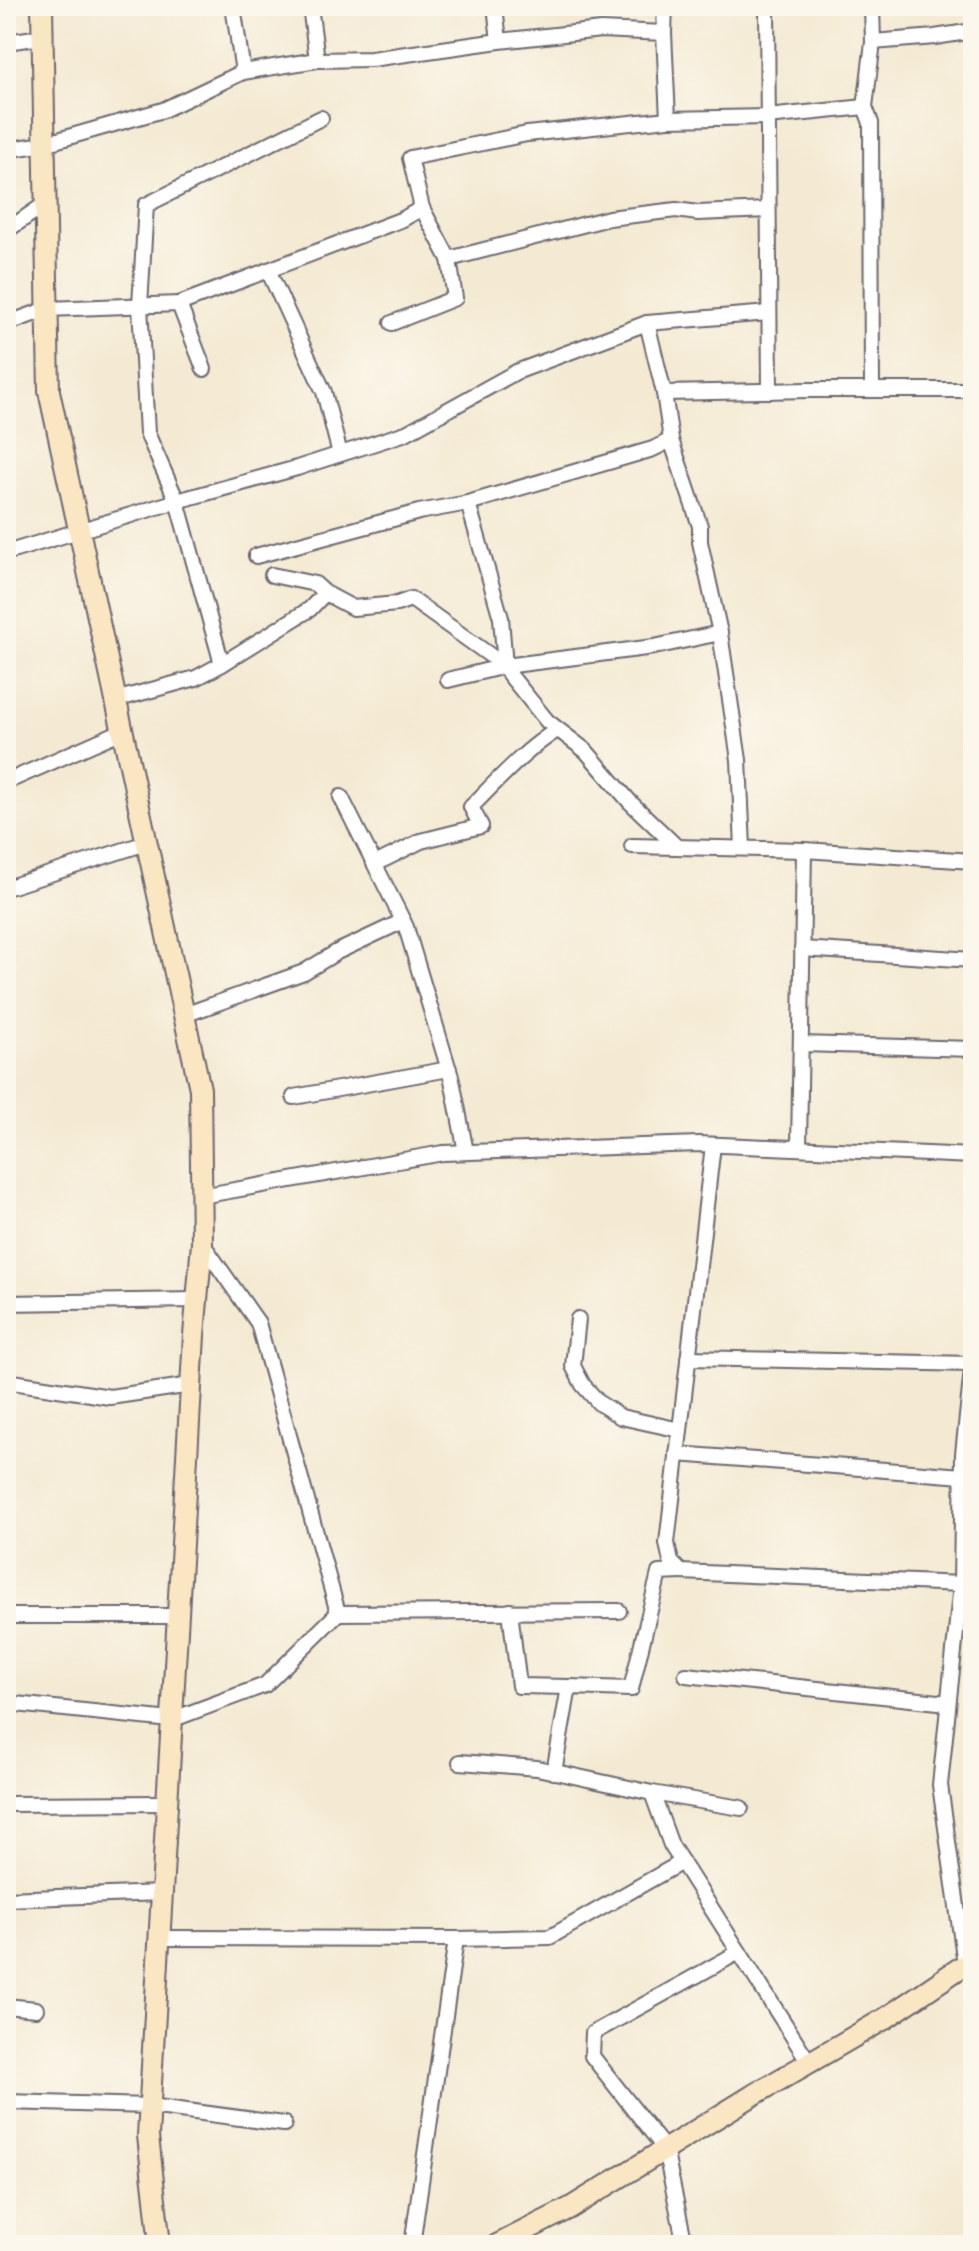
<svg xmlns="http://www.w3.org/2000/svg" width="979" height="2251" font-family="'Gochi Hand',sans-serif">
  <rect width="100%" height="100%" fill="#fbf7ec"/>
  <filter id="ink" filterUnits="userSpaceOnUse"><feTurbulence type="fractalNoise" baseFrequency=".0125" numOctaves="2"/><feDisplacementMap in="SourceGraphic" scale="16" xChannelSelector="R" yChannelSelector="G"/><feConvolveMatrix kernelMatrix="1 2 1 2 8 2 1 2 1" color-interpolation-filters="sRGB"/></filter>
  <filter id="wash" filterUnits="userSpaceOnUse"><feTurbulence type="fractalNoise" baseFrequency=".006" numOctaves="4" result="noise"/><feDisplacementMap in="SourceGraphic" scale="32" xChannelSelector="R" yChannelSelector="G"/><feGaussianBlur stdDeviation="1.8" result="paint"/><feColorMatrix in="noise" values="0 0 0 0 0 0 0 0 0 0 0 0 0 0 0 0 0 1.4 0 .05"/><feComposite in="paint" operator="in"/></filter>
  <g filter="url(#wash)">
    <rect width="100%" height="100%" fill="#f4ead3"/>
  </g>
  <g filter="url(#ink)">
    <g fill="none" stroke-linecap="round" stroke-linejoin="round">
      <g stroke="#6c6870" stroke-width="18">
        <g id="street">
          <polyline points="233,6 243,72"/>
          <polyline points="310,6 317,60"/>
          <polyline points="495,6 499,41"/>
          <polyline points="665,6 664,33 668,119"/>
          <polyline points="767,6 770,391"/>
          <polyline points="872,6 873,42 865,107 871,123 872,390"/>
          <polyline points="6,42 42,37"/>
          <polyline points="873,42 935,37 973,31"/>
          <polyline points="6,150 44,144 163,110 243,72 317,60 371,59 499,41 601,30 664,33"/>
          <polyline points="6,231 45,204"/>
          <polyline points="449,259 609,218 676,210 698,213 768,210"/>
          <polyline points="268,270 324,392 340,454"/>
          <polyline points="179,304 204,369"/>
          <polyline points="392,323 455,298 449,259 422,208 410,158 527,134 668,119 767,117 865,107"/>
          <polyline points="647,323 769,313"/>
          <polyline points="6,324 47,309 179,304 403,219 422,208"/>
          <polyline points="664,393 671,440 700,526 700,542 720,633 739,760 743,848"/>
          <polyline points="468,503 501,618 505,666 509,674 547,721 586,751 630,802 677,847"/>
          <polyline points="6,553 177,501 297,468 406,433 516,372 647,323 664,393 808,390 973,390"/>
          <polyline points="256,556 419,512 468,503 653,449 671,440"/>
          <polyline points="272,575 315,584 325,593 353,608 397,604 411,599 505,666"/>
          <polyline points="222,664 177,501 147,433 140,306 146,205 321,118"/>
          <polyline points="448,680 505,666 654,647 720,633"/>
          <polyline points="115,700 196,678 222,664 310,609 325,593"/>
          <polyline points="6,782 122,731"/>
          <polyline points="341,797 406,927 452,1080 466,1152"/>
          <polyline points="632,846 804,850 973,861"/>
          <path d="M375,864L421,841L481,826L471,807C498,780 525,750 557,730"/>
          <polyline points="6,888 146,843"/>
          <polyline points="802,949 973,960"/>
          <polyline points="184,1015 304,972 337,952 403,921"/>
          <polyline points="801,1044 973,1049"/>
          <polyline points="294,1097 449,1069"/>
          <polyline points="713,1145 667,1543 671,1562 681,1572 961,1584"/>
          <polyline points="799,1148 804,850"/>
          <polyline points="201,1196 443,1153 699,1144 973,1156"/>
          <polyline points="202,1243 258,1323 338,1613"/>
          <polyline points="6,1303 197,1300"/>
          <polyline points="578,1319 573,1366 583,1385 599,1403 621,1417 680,1430"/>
          <polyline points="688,1358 973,1364"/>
          <polyline points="6,1381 110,1397 191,1385"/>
          <polyline points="677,1454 963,1476"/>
          <polyline points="510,1611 519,1686 569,1687"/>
          <polyline points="6,1616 178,1616"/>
          <polyline points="686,1675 948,1703"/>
          <polyline points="6,1703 171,1720 265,1685 338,1613 619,1611"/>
          <polyline points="460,1762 537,1768 652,1793 671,1845 809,2062"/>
          <polyline points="554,1772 569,1687 631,1689 659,1573 681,1572"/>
          <polyline points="652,1793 741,1808"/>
          <polyline points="6,1804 166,1803"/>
          <polyline points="6,1899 161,1893"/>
          <polyline points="159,1938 456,1939 550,1937 682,1862"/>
          <polyline points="965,1964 940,1785 961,1584 963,1454 973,1360"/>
          <polyline points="6,2006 36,2009"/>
          <polyline points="6,2102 150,2106 284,2124"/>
          <polyline points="412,2245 456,1939"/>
          <polyline points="685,2245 665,2149 592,2056 593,2033 739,1952"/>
        </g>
      </g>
      <g stroke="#6c6870" stroke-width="24">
        <g id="secondary">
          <polyline points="42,6 49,391 200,1089 202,1243 194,1335 148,2136 160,2245"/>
          <polyline points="497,2245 570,2208 755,2094 886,2018 973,1959"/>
        </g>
      </g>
      <use href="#street" stroke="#fff" stroke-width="14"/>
      <use href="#secondary" stroke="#fbe6c4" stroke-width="20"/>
    </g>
  </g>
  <rect width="979" height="2251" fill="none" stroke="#fbf7ec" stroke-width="32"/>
</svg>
